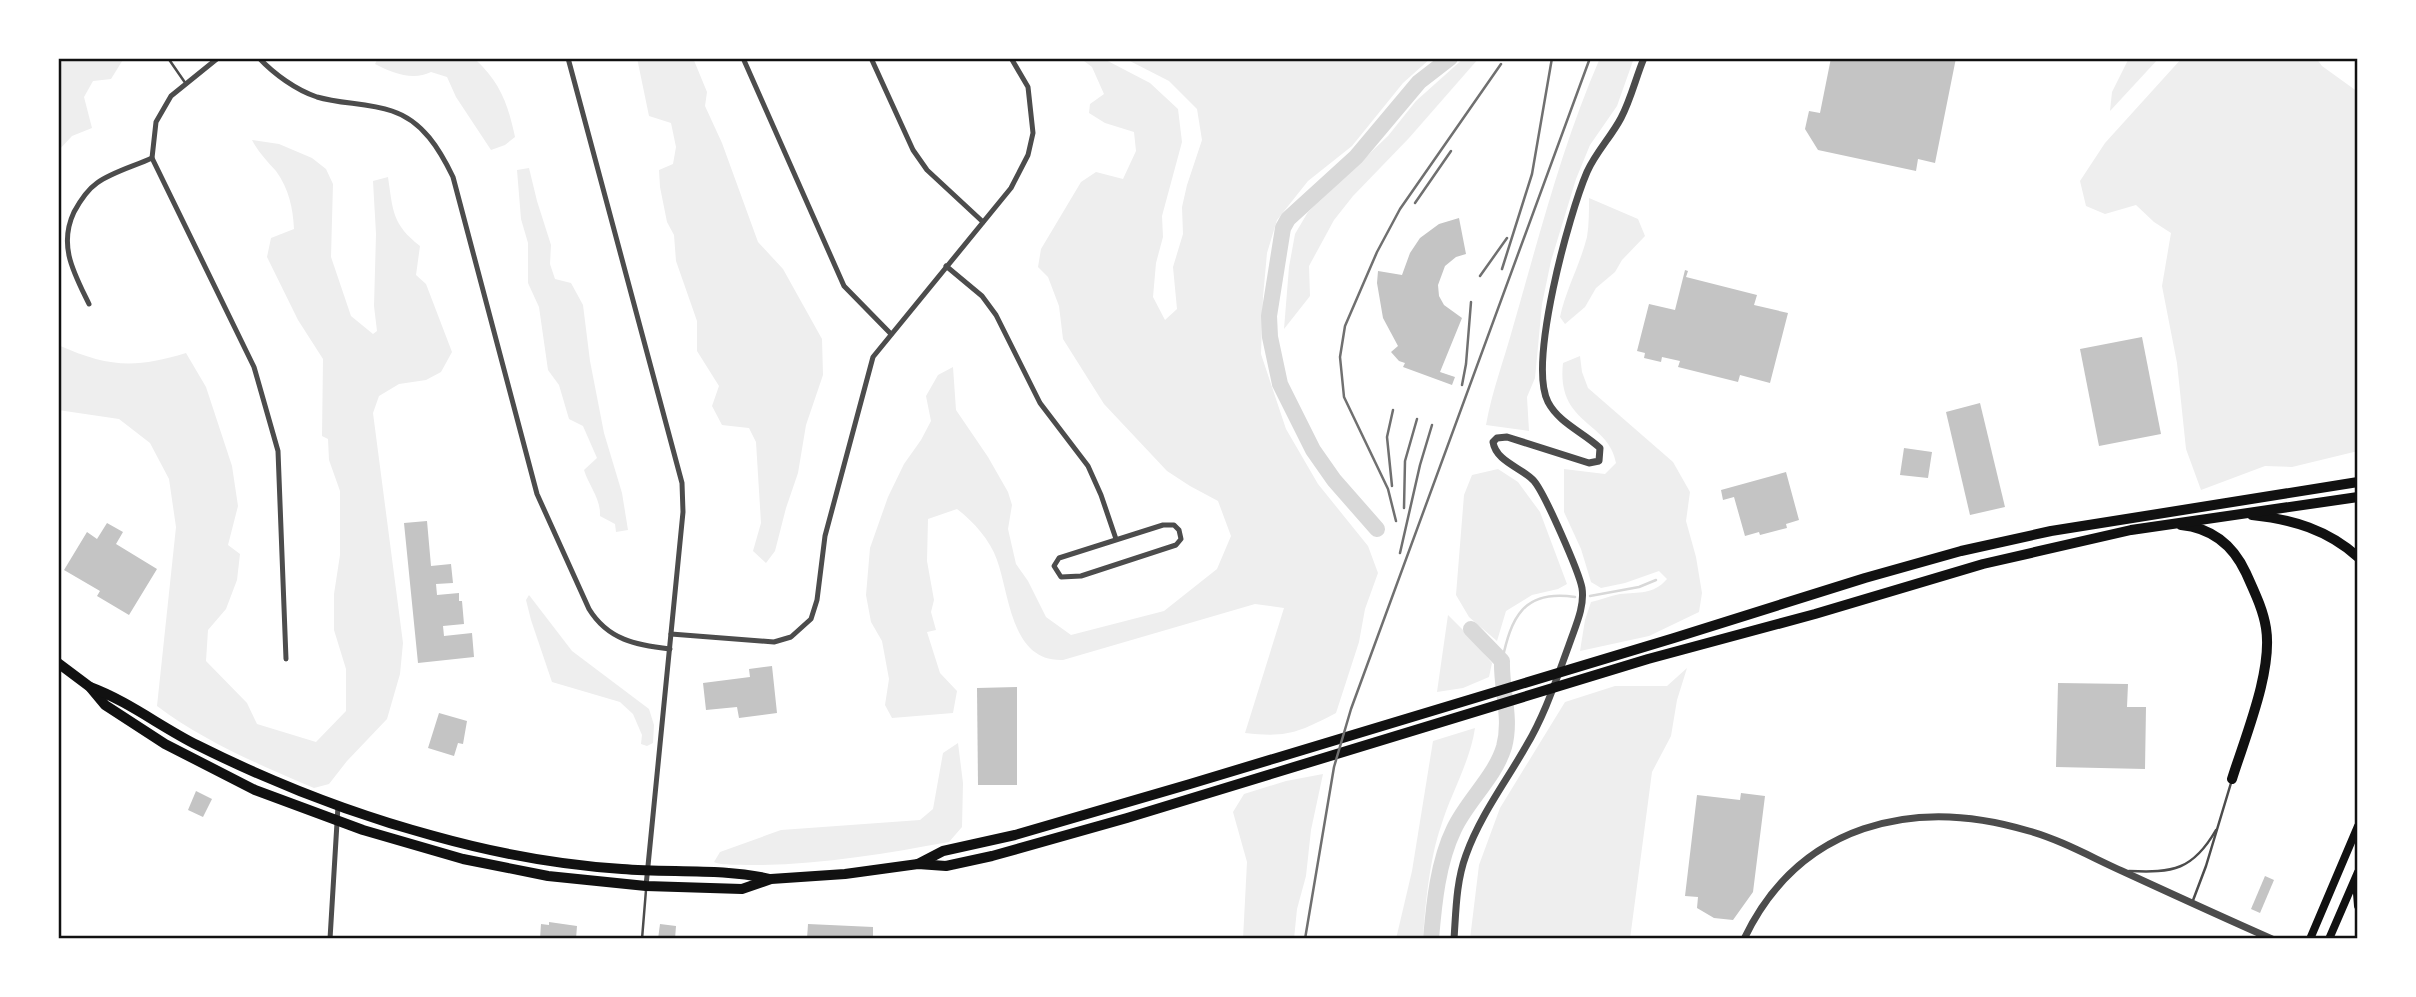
<svg xmlns="http://www.w3.org/2000/svg" width="2416" height="997" font-family="'Titillium Web',sans-serif">
  <rect width="100%" height="100%" fill="#fff"/>
  <g fill="#eee">
    <polygon points="58,58 124,58 111,79 93,81 84,97 92,128 72,136 58,151"/>
    <path d="M378,58H409L422,61L425,58L475,59C500,82 508,104 515,137L505,145L491,150L456,97L447,77L431,72C413,81 392,73 375,64Z"/>
    <polygon points="637,58 693,58 707,92 705,106 722,143 758,242 783,269 822,339 823,375 806,425 798,473 786,508 775,551 766,563 753,551 761,523 756,442 749,428 722,425 712,406 719,386 697,351 697,321 676,261 674,235 667,222 660,187 659,170 673,164 676,147 671,123 649,116"/>
    <path d="M1080,58H1102L1150,83L1178,109L1182,142L1162,216L1163,237L1156,263L1153,297L1165,320L1177,309L1173,267L1183,234L1182,207L1187,185L1202,140L1197,109L1169,81L1124,58H1431L1403,83L1352,146L1308,181L1277,220L1267,253L1263,297L1261,354L1286,429L1318,484L1368,546L1378,573L1365,609L1359,642L1336,713C1299,732 1288,738 1245,733L1284,608L1255,604L1063,660C1011,662 1010,596 997,560C990,540 974,522 957,509L928,519L927,561L934,600L931,612L936,630L927,632L940,673L957,691L953,713L892,718L885,705L889,679L882,641L871,622L866,595L870,548L888,497L904,464L921,440L931,421L926,396L938,375L953,367L956,410L988,457L1008,492L1012,505L1008,529L1016,564L1028,581L1046,617L1071,635L1164,611L1217,569L1231,536L1218,501L1190,486L1167,471L1104,404L1063,339L1059,306L1048,277L1038,267L1041,249L1081,182L1096,172L1123,179L1136,151L1134,132L1105,123L1089,113L1090,104L1104,94L1092,67Z"/>
    <polygon points="1464,58 1479,58 1409,138 1353,196 1334,220 1309,266 1310,296 1284,329 1289,267 1295,234 1308,212 1388,136 1416,101"/>
    <path d="M1600,58H1634L1617,106L1590,145L1576,179L1551,261L1542,304L1535,378L1527,397L1529,431L1486,425C1492,391 1504,360 1513,327C1539,237 1562,145 1600,58Z"/>
    <polygon points="2129,58 2159,58 2110,111 2112,92"/>
    <polygon points="2182,58 2316,58 2322,66 2358,92 2358,451 2292,467 2265,466 2201,490 2186,449 2177,363 2162,286 2171,233 2154,222 2136,205 2105,214 2086,206 2080,181 2105,143"/>
    <path d="M252,140L279,144L312,158L326,169L333,184L331,257L351,316L373,334L377,331L374,306L376,234L373,181L388,177C393,211 392,224 420,246L416,275L426,284L452,352L441,372L426,380L399,384L379,396L373,413L403,643L400,674L387,719L347,761L329,784L314,788C260,765 205,742 157,706L176,527L169,479L150,443L119,419L58,410V345C108,367 134,369 186,353L206,387L232,466L238,506L228,545L240,554L237,580L226,609L208,630L206,661L247,703L257,724L316,742L346,711V669L334,630V594L340,555V491L329,460L328,439L322,436L323,359L298,320L267,257L271,238L294,229C293,208 289,189 276,171C267,161 258,152 252,140Z"/>
    <path d="M529,168L537,201L551,245L550,264L555,279L571,283L583,305L590,361L604,433L622,493L628,530L616,532L615,524L600,516C601,499 589,486 584,470L597,458L583,426L569,419L559,385L548,370L539,307L528,283V243L521,219L517,170Z"/>
    <path d="M1589,198L1638,219L1645,236L1622,260L1615,272L1596,288L1585,307L1565,324L1560,317C1566,289 1580,265 1587,237C1589,225 1589,211 1589,198Z"/>
    <path d="M1580,356L1582,372L1588,388L1673,462L1690,492L1686,521L1696,557L1702,593L1699,612L1649,636L1580,651L1585,620L1591,602C1600,600 1610,596 1620,594C1639,592 1653,595 1667,579L1659,571L1625,583L1601,588L1591,582L1581,549L1564,512V469L1605,474L1616,463C1609,421 1556,425 1563,363Z"/>
    <polygon points="1498,469 1518,482 1540,512 1567,584 1558,589 1532,595 1506,611 1497,641 1469,617 1456,595 1464,495 1472,475"/>
    <polygon points="529,595 572,651 649,709 654,725 653,743 647,746 641,744 642,735 633,714 620,702 552,682 531,620 526,600"/>
    <polygon points="1448,615 1470,637 1492,663 1489,677 1463,688 1437,692"/>
    <polygon points="1687,668 1677,700 1671,736 1652,772 1630,939 1470,939 1479,865 1500,808 1565,702 1615,686 1667,686"/>
    <path d="M1475,728C1470,762 1451,793 1441,826C1430,857 1425,906 1423,939H1396L1412,871L1433,741Z"/>
    <path d="M958,743L963,783L962,827L949,842C883,854 813,866 746,865C735,864 723,866 714,862L720,852L781,830L920,820L933,809L943,753Z"/>
    <polygon points="1323,774 1311,830 1306,876 1297,909 1294,939 1243,939 1247,862 1233,812 1244,794 1286,781"/>
  </g>
  <g fill="none" stroke-linecap="round" stroke-linejoin="round">
    <g stroke="#d9d9d9" stroke-width="2.5">
      <polyline points="1436,58 1441,66"/>
      <polyline points="1590,596 1639,587 1656,580"/>
      <path d="M1502,661C1511,618 1523,589 1575,597"/>
    </g>
    <g stroke="#d9d9d9" stroke-width="16">
      <polyline points="1377,529 1334,480 1313,450 1280,384 1270,337 1269,316 1283,228 1288,219 1356,157 1419,82 1450,58"/>
      <path d="M1431,939C1434,903 1438,862 1454,829C1467,801 1495,777 1504,747C1512,718 1501,690 1502,661L1471,629"/>
    </g>
  </g>
  <g fill="#c4c4c4">
    <polygon points="1831,58 1956,58 1935,163 1918,159 1916,171 1818,150 1805,129 1809,111 1820,113"/>
    <polygon points="1459,218 1466,254 1456,257 1445,266 1438,285 1439,296 1444,305 1462,318 1440,372 1455,377 1452,385 1403,367 1405,363 1399,361 1391,352 1398,346 1383,318 1377,283 1378,271 1402,275 1410,253 1420,238 1439,224"/>
    <polygon points="1685,270 1688,271 1686,277 1757,295 1754,305 1788,313 1770,383 1740,375 1738,382 1678,367 1680,361 1662,357 1661,362 1644,358 1645,353 1637,351 1649,304 1675,310"/>
    <polygon points="2142,337 2161,434 2099,446 2080,349"/>
    <polygon points="1980,403 2005,507 1970,515 1946,412"/>
    <polygon points="1904,448 1932,452 1928,478 1900,475"/>
    <polygon points="1786,472 1799,520 1786,524 1787,528 1760,535 1759,532 1745,536 1734,497 1723,500 1721,490"/>
    <polygon points="427,521 431,566 451,564 453,583 436,584 437,595 459,593 459,601 462,601 464,624 443,626 444,636 472,633 474,657 418,663 404,523"/>
    <polygon points="107,523 123,532 116,544 157,569 129,615 97,596 100,591 64,570 87,532 97,539"/>
    <polygon points="772,666 777,713 739,718 737,707 706,710 703,683 750,677 749,669"/>
    <polygon points="2058,683 2128,684 2127,707 2146,707 2145,769 2056,767"/>
    <polygon points="1017,687 1017,785 978,785 977,688"/>
    <polygon points="439,713 467,721 463,744 458,743 454,756 428,748"/>
    <polygon points="196,791 212,799 203,817 188,810"/>
    <polygon points="1741,793 1765,796 1753,892 1733,920 1714,918 1697,908 1698,897 1685,896 1697,795 1740,800"/>
    <polygon points="2265,876 2274,880 2260,913 2251,909"/>
    <polygon points="549,922 577,926 576,939 540,939 541,924 549,925"/>
    <polygon points="660,924 676,926 675,939 658,939"/>
    <polygon points="808,924 873,927 873,939 807,939"/>
  </g>
  <g fill="none" stroke-linecap="round" stroke-linejoin="round">
    <g stroke="#4c4c4c" stroke-width="2.5">
      <polyline points="168,58 186,84"/>
      <path d="M2129,871C2173,873 2193,870 2216,830"/>
      <polyline points="2192,903 2206,866 2231,783"/>
      <polyline points="642,939 646,890"/>
    </g>
    <g stroke="#4c4c4c" stroke-width="5">
      <polyline points="218,58 171,96 156,122 152,158 254,367 278,451 286,659"/>
      <path d="M259,58C274,74 296,90 317,97C341,104 368,103 392,111C423,121 440,150 453,177L537,494L589,609C608,640 636,645 670,649"/>
      <polyline points="568,58 682,483 683,512 646,886"/>
      <polyline points="743,58 844,286 891,334"/>
      <polyline points="871,58 913,150 927,170 983,222"/>
      <polyline points="946,266 982,296 996,315 1040,403 1088,466 1101,495 1116,539"/>
      <path d="M89,304C74,273 58,246 74,212C80,201 87,190 97,183C112,172 135,166 152,158"/>
      <polygon points="1163,525 1174,525 1179,530 1181,539 1176,545 1081,576 1061,577 1054,566 1059,558"/>
      <polyline points="671,634 774,642 791,637 811,619 817,600 825,536 873,357 1011,188 1028,155 1033,133 1028,87 1011,58"/>
      <polyline points="330,939 338,806"/>
    </g>
    <g stroke="#4c4c4c" stroke-width="7">
      <path d="M1454,939C1456,911 1456,882 1466,855C1480,816 1505,783 1525,748C1545,715 1556,680 1569,645C1575,627 1585,607 1582,588C1579,572 1545,494 1534,481C1523,468 1496,462 1493,442L1497,438L1507,437L1589,463L1599,461L1600,448C1583,432 1559,423 1548,402C1528,363 1569,214 1587,172C1596,152 1611,137 1621,118C1631,99 1636,77 1644,58"/>
      <path d="M1744,939C1799,824 1913,796 2029,831C2061,840 2091,857 2122,871C2172,894 2222,917 2272,939"/>
    </g>
    <g stroke="#111" stroke-width="8">
      <polyline points="2356,881 2358,906"/>
      <polyline points="2310,939 2358,826"/>
      <polyline points="2329,939 2358,872"/>
    </g>
    <g stroke="#111" stroke-width="10">
      <path d="M2252,515C2292,519 2328,530 2358,557"/>
      <path d="M2181,525C2212,528 2233,545 2246,573C2254,591 2263,609 2266,628C2273,671 2245,737 2232,779"/>
      <polyline points="58,663 90,687 105,705 165,744 255,790 363,830 463,859 548,876 646,886 742,889 771,879 845,874 918,864 946,866 992,856 1127,818 1648,659 1815,614 1983,564 2131,530 2358,497"/>
      <path d="M90,687C128,701 161,727 197,745C273,783 352,814 434,836C495,853 559,865 622,869C671,873 722,868 770,879"/>
      <polyline points="918,864 943,851 1015,835 1190,784 1674,638 1865,578 1961,551 2051,531 2358,482"/>
    </g>
    <g stroke="#707070" stroke-width="2.5">
      <polyline points="1415,203 1451,151"/>
      <polyline points="1502,269 1532,174 1552,58"/>
      <polyline points="1480,276 1507,238"/>
      <polyline points="1462,385 1466,364 1471,302"/>
      <polyline points="1392,486 1387,437 1393,410"/>
      <polyline points="1404,508 1405,461 1417,419"/>
      <polyline points="1396,521 1388,489 1344,397 1340,357 1345,326 1377,252 1400,209 1501,64"/>
      <polyline points="1400,553 1420,465 1432,425"/>
      <polyline points="1305,939 1334,767 1351,709 1590,58"/>
    </g>
  </g>
  <rect width="2416" height="997" fill="none" stroke="#ffffff" stroke-width="119"/>
  <rect x="60" y="60" width="2296" height="877" fill="none" stroke="#111" stroke-width="2.5"/>
</svg>
